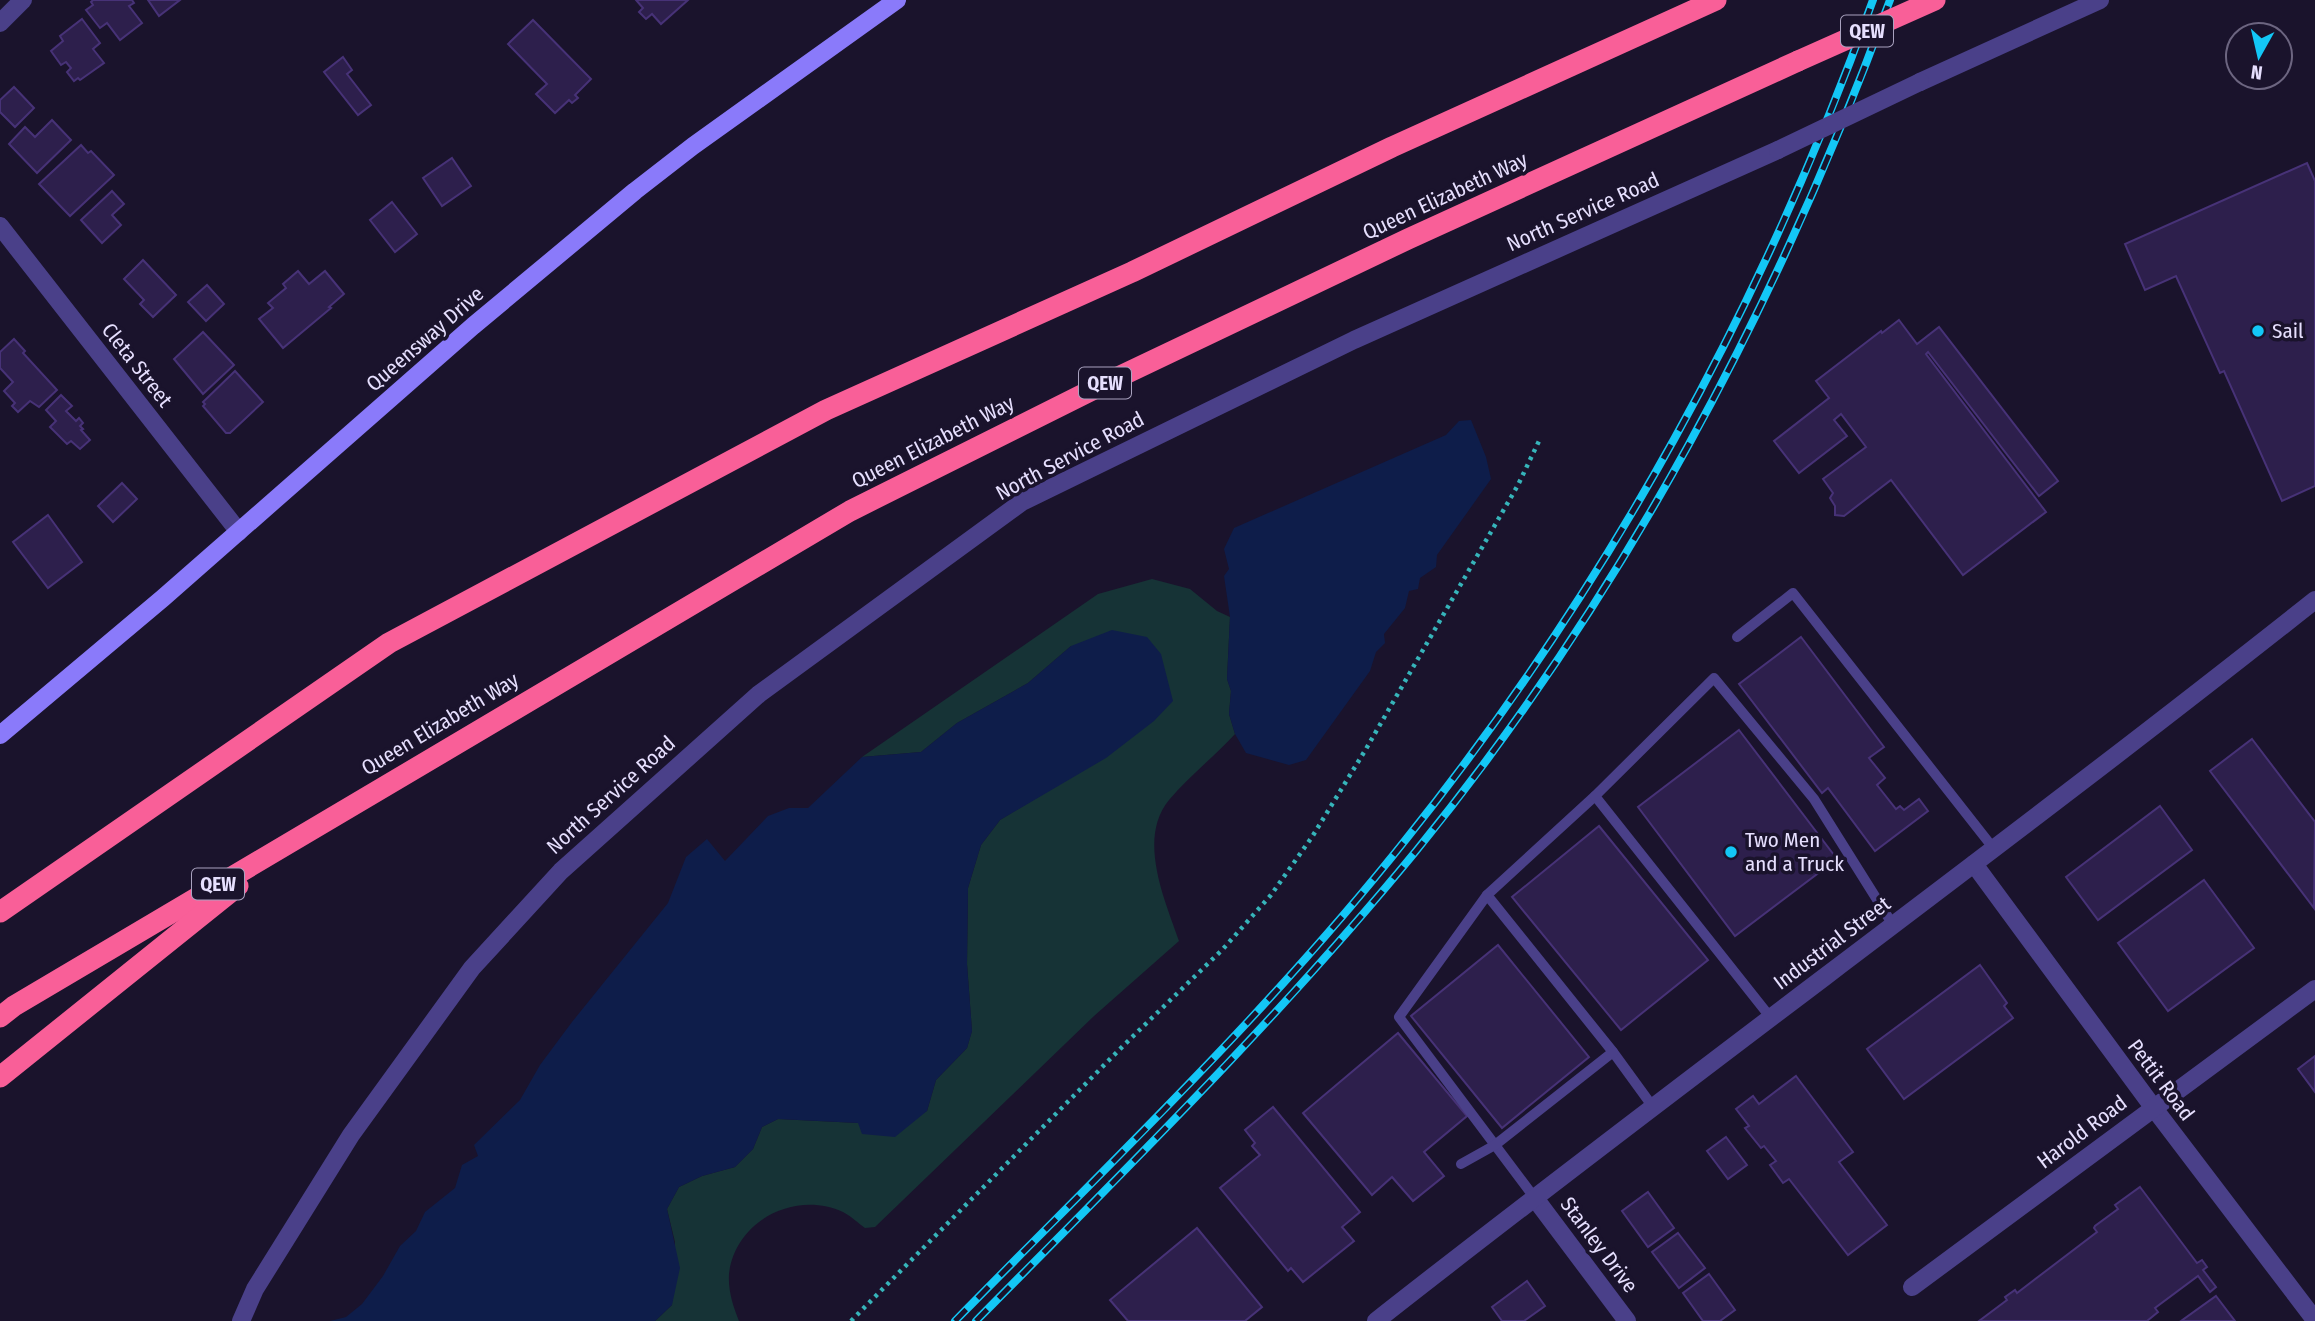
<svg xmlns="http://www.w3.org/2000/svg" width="2315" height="1321" font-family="'Fira Sans Condensed',sans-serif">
  <rect width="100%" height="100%" fill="#1a132c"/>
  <path fill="#163336" d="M1152,579L1190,589L1217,611L1230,617L1227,679L1231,691L1229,714L1235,734C1214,757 1189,776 1169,800C1137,839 1165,900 1179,941L1094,1016L875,1227L865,1228C858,1223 851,1216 843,1212C796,1190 735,1220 729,1274C728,1291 733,1306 739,1321H655L672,1305L675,1242L667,1209L679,1187L702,1176L735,1167L753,1149L762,1127L778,1119L858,1123L927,1111L936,1080L967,1048L972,1031L967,964L968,888L981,845L1000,820L1038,797L1071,646L1028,683L957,723L921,752L862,757L1098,594Z"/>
  <g fill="#0e1d4a">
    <polygon points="1471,420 1486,457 1491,479 1437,555 1436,567 1420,578 1418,589 1409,591 1405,608 1384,634 1385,643 1376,652 1370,671 1306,760 1289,765 1246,753 1235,734 1229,714 1231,691 1227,679 1230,617 1224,576 1229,569 1224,549 1234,528 1446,435 1459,421"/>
    <polygon points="1112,630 1147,637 1161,654 1173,701 1154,721 1106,758 1000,820 981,845 968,888 967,964 972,1031 967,1048 936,1080 927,1111 895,1137 862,1134 858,1123 778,1119 762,1127 753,1149 735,1167 702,1176 679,1187 667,1209 680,1268 672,1305 655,1321 330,1321 346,1317 362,1304 383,1276 400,1246 416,1231 425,1212 455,1188 462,1165 478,1156 474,1145 520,1100 540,1065 572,1022 668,903 686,857 707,839 725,861 768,816 789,808 808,808 862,757 921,752 957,723 1028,683 1071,646"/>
  </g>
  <g fill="#2d1f4c" stroke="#473277" stroke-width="2">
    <polygon points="93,0 132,0 134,3 129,6 142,23 120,40 107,23 100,28 86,10 93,5 91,2"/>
    <polygon points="148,0 180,0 159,16"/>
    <polygon points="636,0 688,0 661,24 652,14 646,19 639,12 643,8"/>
    <polygon points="82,19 100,43 93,49 104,63 80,80 78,78 74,81 67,72 71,68 66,62 61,65 51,51 63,41 60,36"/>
    <polygon points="533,20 591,79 575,95 578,98 572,103 569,100 555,113 536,94 547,84 508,44"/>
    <polygon points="343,57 352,70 347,74 371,105 358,115 324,72"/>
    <polygon points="14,87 34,108 15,127 0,112 0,100"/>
    <polygon points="52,120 71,140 37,173 9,144 25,127 35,137"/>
    <polygon points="81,145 88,153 91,151 114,175 70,216 39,184"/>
    <polygon points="452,158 471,186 442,206 423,178"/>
    <polygon points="2307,163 2315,181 2315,486 2282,501 2224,371 2220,373 2176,276 2145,290 2125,244"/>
    <polygon points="112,191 124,204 112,215 121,225 102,243 81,220"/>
    <polygon points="392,202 417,234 395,252 370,220"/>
    <polygon points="143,260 176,295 153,317 140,304 144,300 124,279"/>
    <polygon points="298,271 309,284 325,271 344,294 329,307 331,308 283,348 259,319 273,308 268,303 286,288 283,284"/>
    <polygon points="207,285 224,304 206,321 188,302"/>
    <polygon points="1899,320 1917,344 1939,327 2058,481 2039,496 1928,352 1926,354 2046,512 1963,575 1891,480 1844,516 1835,515 1835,506 1830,498 1833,493 1823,479 1866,447 1841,414 1834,420 1847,436 1799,473 1774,441 1829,398 1816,381 1881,331 1882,333"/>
    <polygon points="203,332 234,365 203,394 174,359"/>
    <polygon points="14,339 25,351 23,353 57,390 39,407 30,401 18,412 12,406 15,403 4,391 13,382 0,368 0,352"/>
    <polygon points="235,371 263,402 230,433 226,433 203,406 205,404 203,402"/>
    <polygon points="61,395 72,406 66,411 76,421 79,418 83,423 80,426 83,429 81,430 90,440 80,449 71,441 67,444 50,427 56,421 46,410"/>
    <polygon points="122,483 137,499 113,522 98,506"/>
    <polygon points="48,515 82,562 48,588 13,542"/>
    <polygon points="1801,637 1884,747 1869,758 1885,778 1877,785 1896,809 1900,806 1904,810 1919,799 1928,811 1875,851 1828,788 1822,793 1739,684"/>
    <polygon points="1739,730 1837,859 1735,936 1638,807"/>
    <polygon points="2252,739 2315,822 2314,908 2210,771"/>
    <polygon points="2160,806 2192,850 2098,920 2066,877"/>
    <polygon points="1599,826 1708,960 1621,1030 1512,897"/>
    <polygon points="2204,880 2254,948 2168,1011 2118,943"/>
    <polygon points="1498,945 1589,1057 1502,1128 1411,1016"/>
    <polygon points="1980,965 2007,1003 2004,1006 2013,1018 1904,1099 1867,1049"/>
    <polygon points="1398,1033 1467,1116 1424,1152 1444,1176 1413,1201 1392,1177 1372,1195 1303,1113"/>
    <polygon points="2315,1056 2315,1092 2298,1069"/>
    <polygon points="1796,1076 1853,1152 1839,1162 1887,1225 1848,1255 1789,1179 1783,1183 1770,1165 1776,1161 1764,1146 1761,1148 1745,1128 1749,1126 1736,1109 1753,1096 1759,1104"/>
    <polygon points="1273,1107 1360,1212 1342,1227 1354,1241 1303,1282 1291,1268 1288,1271 1220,1188 1260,1155 1252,1146 1255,1143 1245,1130"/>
    <polygon points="1726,1137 1747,1165 1728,1179 1707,1151"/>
    <polygon points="2140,1187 2197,1263 2202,1260 2207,1267 2203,1270 2216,1287 2210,1292 2198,1276 2155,1308 2158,1312 2147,1321 1979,1321 2007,1300 2005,1297 2015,1290 2017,1293 2097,1232 2094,1228 2095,1226 2118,1209 2115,1205"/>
    <polygon points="1648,1192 1674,1228 1648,1247 1622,1211"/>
    <polygon points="1197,1228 1262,1307 1245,1321 1128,1321 1110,1300"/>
    <polygon points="1678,1233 1705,1268 1679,1288 1652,1252"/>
    <polygon points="1709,1274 1735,1310 1720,1321 1703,1321 1683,1293"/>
    <polygon points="1527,1281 1545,1306 1524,1321 1502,1321 1492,1307"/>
    <polygon points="2216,1296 2235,1321 2181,1321"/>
  </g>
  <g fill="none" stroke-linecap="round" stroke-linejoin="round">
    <polyline stroke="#36b4ba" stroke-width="4.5" stroke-dasharray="3.5 5" stroke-linecap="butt" points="851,1321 1123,1046 1223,949 1271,895 1312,837 1366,749 1518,485 1539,441"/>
    <g stroke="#4a4089" stroke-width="10">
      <polyline points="1737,637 1793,593 1994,849"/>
      <polyline points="1595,796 1487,895 1613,1052 1653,1107"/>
      <polyline points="1487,895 1399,1017 1534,1197"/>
      <polyline points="1771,1018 1595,796 1714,678 1814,799 1893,925"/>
      <polyline points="1461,1164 1495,1145 1613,1052"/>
    </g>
    <g stroke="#4a4089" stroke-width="18">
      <polyline points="0,23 23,0"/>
      <polyline points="0,226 239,532"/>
      <polyline points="1974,864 2153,1107 2315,1320"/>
      <polyline points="1534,1197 1627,1321"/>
      <polyline points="1912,1287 2315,989"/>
    </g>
    <g stroke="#4a4089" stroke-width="18">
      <polyline points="1920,82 2100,0"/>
      <polyline points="241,1321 255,1289 351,1135 472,968 561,871 759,694 1022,502 1354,340 1778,150"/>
      <path d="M1376,1321C1686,1077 2006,845 2315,600"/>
    </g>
    <polyline stroke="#8a7afa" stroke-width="18" points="0,735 163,598 473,326 635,191 693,146 897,0"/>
    <g stroke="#f95f98" stroke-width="21">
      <polyline points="0,912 389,643 826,410 1132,272 1392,147 1716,0"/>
      <polyline points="0,1017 14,1006 850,511 1108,382 1408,239 1798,61"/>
      <polyline points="0,1077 238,886"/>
    </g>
    <g stroke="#13c7f6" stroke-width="8">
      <g id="rail">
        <path d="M955,1321C1109,1164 1270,1011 1407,838C1608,587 1764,303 1873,0"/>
        <path d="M976,1321C1127,1168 1280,1017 1416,851C1622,598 1778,306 1890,0"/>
      </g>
    </g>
    <use href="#rail" stroke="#1a132c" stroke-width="5" stroke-dasharray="16" stroke-linecap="butt"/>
    <polyline stroke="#4a4089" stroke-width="18" points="1778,150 1920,82"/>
    <polyline stroke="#f95f98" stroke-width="21" points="1798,61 1935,0"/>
  </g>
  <g fill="#13c7f6" stroke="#1a132c" stroke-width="2.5">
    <circle cx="2258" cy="331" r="7"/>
    <circle cx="1731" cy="852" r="7"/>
  </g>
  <g text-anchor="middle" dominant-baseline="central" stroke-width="7" stroke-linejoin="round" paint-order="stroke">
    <g fill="#1a132c" stroke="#a9a2bf" stroke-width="2">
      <rect x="1841" y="15.5" width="52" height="31" rx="5"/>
      <rect x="1079" y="367.5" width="52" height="31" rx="5"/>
      <rect x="192" y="868.5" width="52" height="31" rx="5"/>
    </g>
    <g font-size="19" font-weight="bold" fill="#e6dffe">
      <text x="1867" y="31">QEW</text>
      <text x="1105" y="383">QEW</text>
      <text x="218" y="884">QEW</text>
    </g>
    <g font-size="21" fill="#e6dffe" stroke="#1a132c">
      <text transform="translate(1445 196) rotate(-25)">Queen Elizabeth Way</text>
      <text transform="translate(1583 212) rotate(-24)">North Service Road</text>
      <text transform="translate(425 339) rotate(-41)">Queensway Drive</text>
      <text transform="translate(137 365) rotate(52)">Cleta Street</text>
      <text transform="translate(933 442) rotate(-27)">Queen Elizabeth Way</text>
      <text transform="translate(1070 456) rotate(-28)">North Service Road</text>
      <text transform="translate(440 724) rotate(-31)">Queen Elizabeth Way</text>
      <text transform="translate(611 795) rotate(-42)">North Service Road</text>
      <text transform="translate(1832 943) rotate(-37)">Industrial Street</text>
      <text transform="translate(2161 1080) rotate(53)">Pettit Road</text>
      <text transform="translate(2082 1132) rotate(-37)">Harold Road</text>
      <text transform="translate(1599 1245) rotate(53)">Stanley Drive</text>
    </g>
    <g font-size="21" fill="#e6dffe" stroke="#1a132c" text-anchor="start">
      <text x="2272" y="331">Sail</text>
      <text x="1745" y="840">Two Men<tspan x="1745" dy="24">and a Truck</tspan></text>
    </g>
  </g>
  <g transform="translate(2259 56) rotate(188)"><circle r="33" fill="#1a132c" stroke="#6c6580" stroke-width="2"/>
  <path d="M0-5L12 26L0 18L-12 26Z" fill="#13c7f6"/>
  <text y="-10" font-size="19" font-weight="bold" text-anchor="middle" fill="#e6dffe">N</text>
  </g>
</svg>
